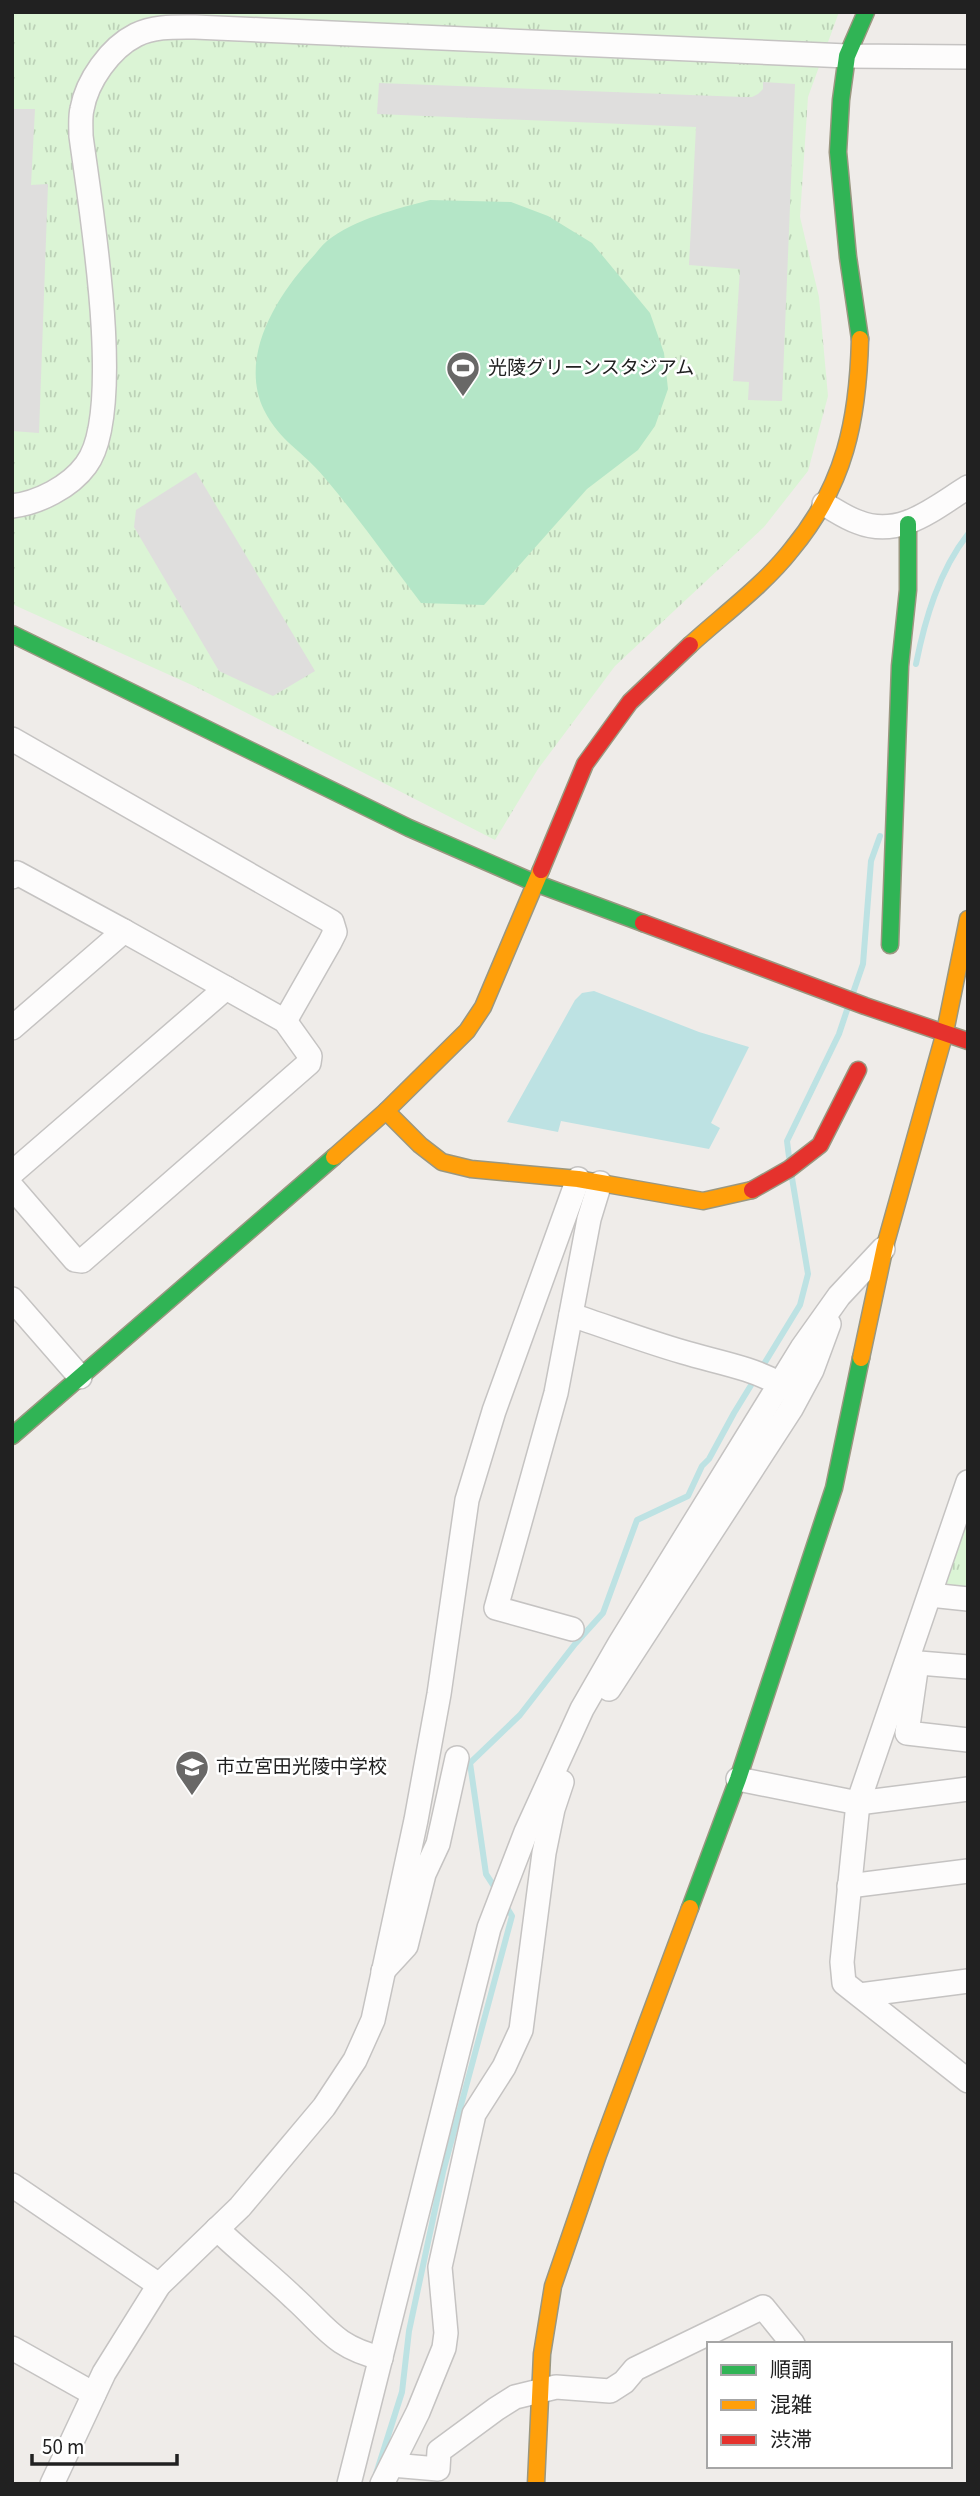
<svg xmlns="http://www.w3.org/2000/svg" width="980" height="2496" font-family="'Source Sans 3','Noto Sans JP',sans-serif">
  <defs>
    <pattern id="park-tufts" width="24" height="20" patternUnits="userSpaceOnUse" patternTransform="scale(1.75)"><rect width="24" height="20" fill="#dbf4d5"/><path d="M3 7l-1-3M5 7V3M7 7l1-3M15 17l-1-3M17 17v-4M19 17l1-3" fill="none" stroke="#bcd1b7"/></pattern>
  </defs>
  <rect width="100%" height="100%" fill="#efece9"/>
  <g fill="url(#park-tufts)">
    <polygon points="12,12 839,12 808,97 800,217 819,297 828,396 808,471 764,527 615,666 538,769 495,840 194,686 12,604"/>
    <polygon points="968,1510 968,1588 944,1586"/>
  </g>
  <path fill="#b4e6c7" d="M430,200L511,202L548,216L592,243L650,313L664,353L668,389L655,426L638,450L587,489L484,605L421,603C389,561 358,517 324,477C303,451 280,442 264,410C239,358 275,299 309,261C315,255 320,247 327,241C355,219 396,209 430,200Z"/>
  <g fill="#dfdedd">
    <polygon points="763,82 795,84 782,401 748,400 749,382 733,381 740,269 689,265 696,127 377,114 379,83 743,97 752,97 758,94 763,89"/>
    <polygon points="12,109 35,109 31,185 48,184 39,433 12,431"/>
    <polygon points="196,472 315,671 273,696 219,671 134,527 136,510"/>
  </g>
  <polygon fill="#bde2e3" points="594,991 699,1032 749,1047 711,1123 720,1128 709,1149 561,1121 558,1132 507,1122 575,1000 582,993"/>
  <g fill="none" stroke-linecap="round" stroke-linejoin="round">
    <g stroke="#bde2e3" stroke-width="6">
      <path d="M916,664C925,619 939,571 968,534"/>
      <polyline points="853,993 863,964 871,861 880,836"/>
      <polyline points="789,1157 787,1141 839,1034 847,1010"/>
      <polyline points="497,1891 486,1874 470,1763 520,1715 575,1644 603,1613 637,1520 688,1496 702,1466 709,1459 734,1413 800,1305 808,1274 792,1178"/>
      <polyline points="376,2474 402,2392 409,2331 443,2172 512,1916 504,1903"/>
    </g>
    <g stroke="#c5c3c2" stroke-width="26">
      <g id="street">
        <path d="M824,504C835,510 846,518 858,522C900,539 934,508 968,487"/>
        <path d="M12,506C38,503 70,487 86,465C126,413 90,204 81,136C81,127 80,117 82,109C87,81 110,48 136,35C154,26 175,27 195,27L847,56L968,57"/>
        <polyline points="12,739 332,922 335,932 330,942 285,1021"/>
        <polyline points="12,877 17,873 124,931"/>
        <polyline points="12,1028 124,931 226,988"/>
        <polyline points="12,1173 226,988 285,1021 310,1056 309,1063 82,1261 75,1260 12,1187"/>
        <polyline points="12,1299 80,1377"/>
        <path d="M571,1315C608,1327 645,1341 683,1352C716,1362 750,1367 780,1384"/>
        <polyline points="968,1482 858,1803 842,1962 844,1983 968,2081"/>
        <polyline points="930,1595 968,1599"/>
        <polyline points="572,1629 496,1608 556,1393 589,1219 600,1183"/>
        <polyline points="907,1662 968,1667"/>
        <polyline points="917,1663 907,1733 968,1740"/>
        <polyline points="609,1689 791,1409 812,1370 829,1324"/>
        <polyline points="738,1779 858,1803 968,1789"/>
        <polyline points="849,1886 968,1871"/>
        <polyline points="383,1971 406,1946 424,1874 438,1844 457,1758"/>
        <polyline points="860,1995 968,1981"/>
        <polyline points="12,2185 159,2285"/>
        <path d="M217,2229C242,2253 269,2274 294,2298C327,2328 335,2347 381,2358"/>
        <polyline points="12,2348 94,2394"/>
        <polyline points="392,2465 438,2469 439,2451 496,2409 515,2397 556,2387 610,2391 624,2382 635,2369 763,2307 793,2344"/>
        <polyline points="52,2484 104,2373 159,2285 240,2207 324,2107 355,2060 373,2020 416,1820 439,1694 467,1500 494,1411 578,1179"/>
        <polyline points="349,2484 489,1928 526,1832 582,1709 620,1643 802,1348 839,1296 883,1249"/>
        <polyline points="382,2484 418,2412 444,2348 446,2333 440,2267 474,2114 504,2067 521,2030 544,1853 553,1809 562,1782"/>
      </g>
    </g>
    <g stroke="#9a9780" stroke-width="19">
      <g id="fast">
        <polyline points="860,339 848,257 838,152 841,100 847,56 866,12"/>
        <polyline points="12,634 409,828 535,883 643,923"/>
        <polyline points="890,945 900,666 908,590 908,524"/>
        <polyline points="12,1436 334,1157"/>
        <polyline points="690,1908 738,1779 834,1488 861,1358"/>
      </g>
    </g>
    <g stroke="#9a9780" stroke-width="19">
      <g id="slow">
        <path d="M690,645C724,614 764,585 792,549C845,485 858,420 860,339"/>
        <polyline points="386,1111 420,1145 442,1162 471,1169 578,1179 703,1201 752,1190"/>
        <polyline points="334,1157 386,1111 467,1031 483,1007 541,870"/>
        <polyline points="861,1358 885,1246 945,1032 968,919"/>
        <polyline points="536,2484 542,2354 553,2286 598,2155 690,1908"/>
      </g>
    </g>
    <g stroke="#9a9780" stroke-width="19">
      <g id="jam">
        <polyline points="541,870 585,764 630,702 690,645"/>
        <polyline points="643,923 865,1006 968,1041"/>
        <polyline points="752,1190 789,1169 820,1145 858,1070"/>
      </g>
    </g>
    <use href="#street" stroke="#fdfcfc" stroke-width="23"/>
    <use href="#fast" stroke="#30b455" stroke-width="16"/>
    <use href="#slow" stroke="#ff9f0a" stroke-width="16"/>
    <use href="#jam" stroke="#e5322d" stroke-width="16"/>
  </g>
  <defs>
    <g id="stadium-pin" transform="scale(1.75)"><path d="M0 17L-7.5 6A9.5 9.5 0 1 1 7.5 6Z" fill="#696867" stroke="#fff"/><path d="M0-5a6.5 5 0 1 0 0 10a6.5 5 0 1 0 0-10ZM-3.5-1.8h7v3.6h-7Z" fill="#fff"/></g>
    <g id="school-pin" transform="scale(1.75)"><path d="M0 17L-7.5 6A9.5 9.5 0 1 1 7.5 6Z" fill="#696867" stroke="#fff"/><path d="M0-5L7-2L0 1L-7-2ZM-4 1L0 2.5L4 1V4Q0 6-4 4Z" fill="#fff"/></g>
  </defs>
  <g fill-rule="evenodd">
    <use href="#stadium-pin" x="463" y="368"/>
    <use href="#school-pin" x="192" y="1767"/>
  </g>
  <g text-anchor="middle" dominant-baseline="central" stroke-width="5" stroke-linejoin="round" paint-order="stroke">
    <g font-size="19" fill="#212121" stroke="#fff" text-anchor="start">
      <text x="488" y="368">光陵グリーンスタジアム</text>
      <text x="216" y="1767">市立宮田光陵中学校</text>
    </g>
  </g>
  <rect width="980" height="2496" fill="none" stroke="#212121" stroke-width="28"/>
  <rect x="707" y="2342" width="245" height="126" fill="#ffffff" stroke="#a6a6a6" stroke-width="2"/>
  <rect x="721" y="2365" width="35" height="10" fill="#30b455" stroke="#a6a6a6" stroke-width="2"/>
  <text x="770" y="2377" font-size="21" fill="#212121">順調</text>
  <rect x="721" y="2400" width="35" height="10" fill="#ff9f0a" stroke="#a6a6a6" stroke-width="2"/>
  <text x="770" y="2412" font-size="21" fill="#212121">混雑</text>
  <rect x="721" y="2435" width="35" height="10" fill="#e5322d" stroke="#a6a6a6" stroke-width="2"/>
  <text x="770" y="2447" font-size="21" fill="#212121">渋滞</text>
  <path d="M32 2454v10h145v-10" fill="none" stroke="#212121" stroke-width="3.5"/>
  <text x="42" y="2454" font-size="21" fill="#212121" stroke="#ffffff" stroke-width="5" paint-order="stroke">50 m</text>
</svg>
